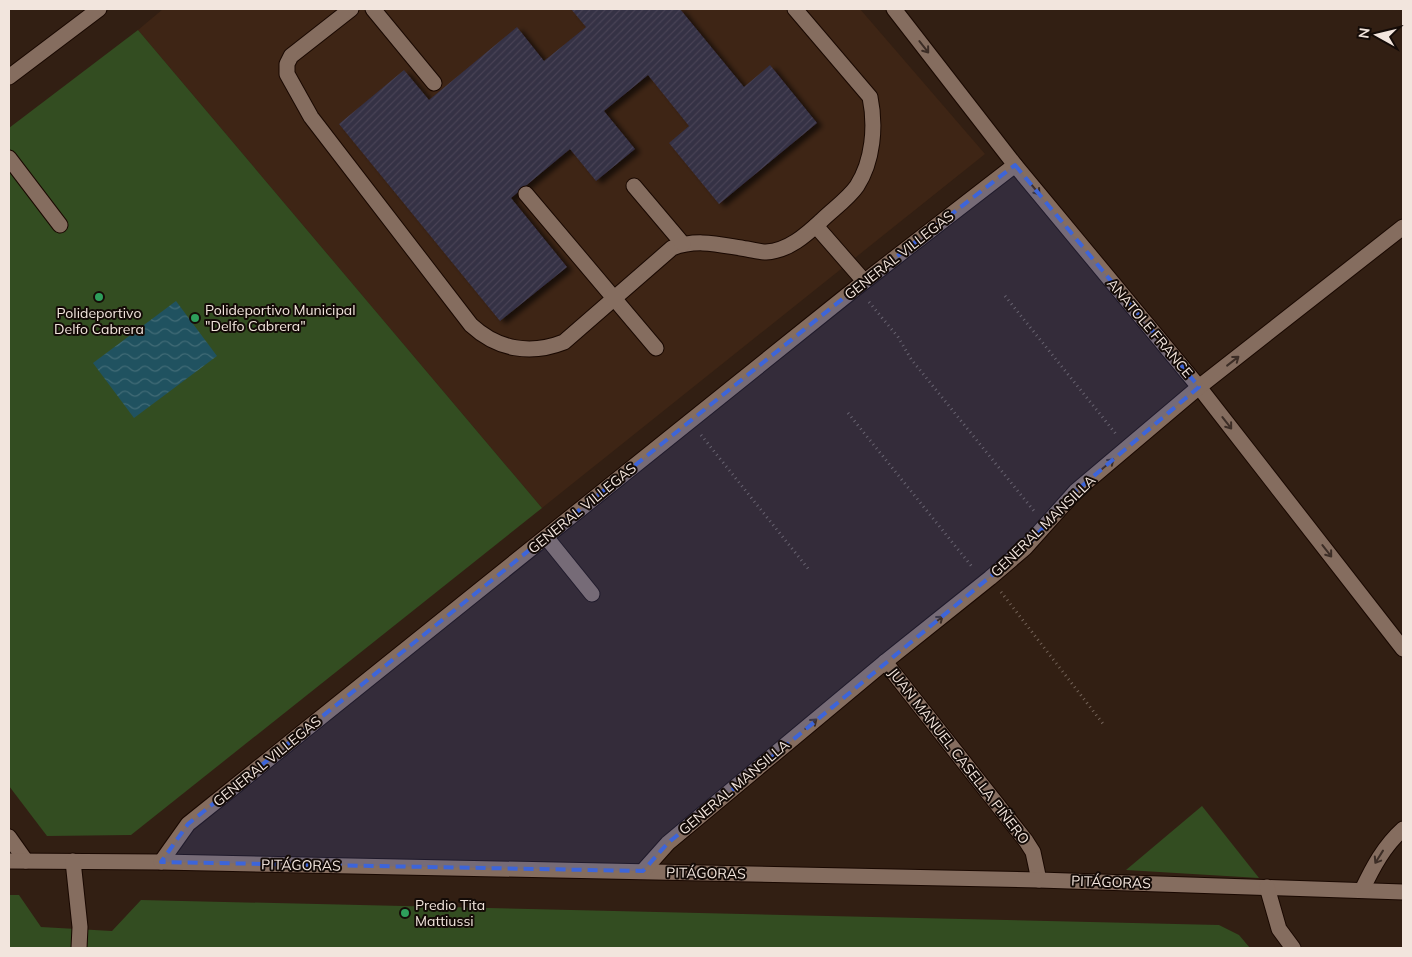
<svg xmlns="http://www.w3.org/2000/svg" width="1412" height="957" font-family="Mulish,sans-serif">
  <defs>
    <pattern id="water-waves" width="16" height="10" patternUnits="userSpaceOnUse" patternTransform="scale(1.25)"><rect width="16" height="10" fill="#205260"/><path d="M0 5q4-4 8 0t8 0" fill="none" stroke="#416b76"/></pattern>
    <pattern id="building-hatch" width="6" height="6" patternUnits="userSpaceOnUse" patternTransform="scale(1.25)"><rect width="6" height="6" fill="#353044"/><path d="M-1 1l2-2M0 6l6-6M5 7l2-2" fill="none" stroke="#494456"/></pattern>
    <filter id="shadow"><feDropShadow dx="5.5" dy="3" stdDeviation="2.5" flood-color="#0009"/></filter>
  </defs>
  <rect width="100%" height="100%" fill="#321f13"/>
  <polygon fill="#3e2515" points="163,9 860,9 985,154 542,508 138,30"/>
  <g fill="#334d21">
    <polygon points="138,30 542,508 131,835 47,836 9,786 9,128"/>
    <polygon points="1202,806 1259,878 1126,870"/>
    <polygon points="9,895 19,895 41,927 112,931 141,900 1219,925 1239,935 1250,948 9,948"/>
  </g>
  <polygon fill="url(#water-waves)" points="176,301 217,356 134,418 93,363"/>
  <polygon fill="url(#building-hatch)" filter="url(#shadow)" points="571,9 680,9 744,87 770,65 817,123 719,204 669,143 689,126 648,75 604,111 635,149 596,181 570,149 511,198 567,267 500,321 339,124 404,70 429,100 517,27 544,61 586,27"/>
  <g fill="none" stroke-linecap="round" stroke-linejoin="round">
    <g stroke="#190801" stroke-width="17">
      <g id="minor">
        <path d="M351,9L291,56L287,64V74L311,117L471,325C498,350 531,355 564,342L672,248C698,238 720,245 747,249C753,250 760,252 766,252C788,251 806,235 821,221C832,210 848,199 857,186C873,161 876,126 870,97L795,9"/>
        <polyline points="373,9 434,83"/>
        <polyline points="894,9 1015,165 1199,387 1403,649"/>
        <polyline points="9,77 99,9"/>
        <polyline points="9,158 60,225"/>
        <polyline points="634,186 683,244"/>
        <polyline points="526,194 656,348"/>
        <polyline points="816,226 864,281"/>
        <polyline points="546,537 592,594"/>
        <polyline points="885,662 1026,841 1033,852 1039,880"/>
        <polyline points="9,837 26,861"/>
        <polyline points="9,861 161,862 1039,880 1403,892"/>
        <polyline points="73,861 80,927 79,948"/>
        <polyline points="161,862 188,824 856,288 1015,165"/>
        <polyline points="643,871 668,843 885,662 990,578 1025,548 1076,491 1199,387 1403,227"/>
        <polyline points="1267,887 1279,929 1293,948"/>
        <path d="M1362,890C1373,867 1384,846 1403,829"/>
      </g>
    </g>
    <g stroke="#746358" stroke-width="3" stroke-dasharray="1 4" stroke-linecap="butt">
      <polyline points="1005,296 1116,434"/>
      <polyline points="869,302 898,337 911,359 1034,511"/>
      <polyline points="848,413 973,568"/>
      <polyline points="701,435 810,571"/>
      <polyline points="1001,592 1104,725"/>
    </g>
    <use href="#minor" stroke="#856d5f" stroke-width="15"/>
  </g>
  <defs><path id="oneway-shaft" d="M-6 0H5M1.5-3L5.5 0L1.5 3" fill="none" stroke-width="1.6" stroke-linecap="round" stroke-linejoin="round" transform="scale(1.25)"/></defs>
  <g stroke="#3c2d26">
    <use href="#oneway-shaft" transform="translate(924 47) rotate(52)"/>
    <use href="#oneway-shaft" transform="translate(1035 189) rotate(50)"/>
    <use href="#oneway-shaft" transform="translate(1233 361) rotate(-38)"/>
    <use href="#oneway-shaft" transform="translate(1227 423) rotate(52)"/>
    <use href="#oneway-shaft" transform="translate(1108 464) rotate(-40)"/>
    <use href="#oneway-shaft" transform="translate(1327 551) rotate(52)"/>
    <use href="#oneway-shaft" transform="translate(937 621) rotate(-39)"/>
    <use href="#oneway-shaft" transform="translate(811 724) rotate(-40)"/>
    <use href="#oneway-shaft" transform="translate(1379 857) rotate(122)"/>
  </g>
  <path fill="#3d65d9" fill-opacity="0.2" stroke="#3d65d9" stroke-width="4" stroke-dasharray="10 6" stroke-linejoin="round" d="M1015,165L1199,387L1076,491L1025,548L668,843L643,871L161,862L188,824L856,288Z"/>
  <g fill="#2e9e5b" stroke="#140b07" stroke-width="2">
    <circle cx="99" cy="297" r="5"/>
    <circle cx="195" cy="318" r="5"/>
    <circle cx="405" cy="913" r="5"/>
  </g>
  <g text-anchor="middle" dominant-baseline="central" stroke-width="4" stroke-linejoin="round" paint-order="stroke">
    <g font-size="14" fill="#f2e5dd" stroke="#140b07">
      <text transform="translate(899 255) rotate(-38)">GENERAL VILLEGAS</text>
      <text transform="translate(1150 328) rotate(50)">ANATOLE FRANCE</text>
      <text transform="translate(582 508) rotate(-39)">GENERAL VILLEGAS</text>
      <text transform="translate(1043 526) rotate(-44)">GENERAL MANSILLA</text>
      <text transform="translate(959 756) rotate(52)">JUAN MANUEL CASELLA PIÑERO</text>
      <text transform="translate(267 761) rotate(-39)">GENERAL VILLEGAS</text>
      <text transform="translate(734 787) rotate(-40)">GENERAL MANSILLA</text>
      <text transform="translate(301 865) rotate(1)">PITÁGORAS</text>
      <text transform="translate(706 873) rotate(1)">PITÁGORAS</text>
      <text transform="translate(1111 882) rotate(2)">PITÁGORAS</text>
    </g>
    <g font-size="14" fill="#f2e5dd" stroke="#140b07" text-anchor="start">
      <text x="205" y="310">Polideportivo Municipal<tspan x="205" dy="16">"Delfo Cabrera"</tspan></text>
      <text x="99" y="313" text-anchor="middle">Polideportivo<tspan x="99" dy="16">Delfo Cabrera</tspan></text>
      <text x="415" y="905">Predio Tita<tspan x="415" dy="16">Mattiussi</tspan></text>
    </g>
  </g>
  <rect width="1412" height="957" fill="none" stroke="#f2e5dd" stroke-width="20"/>
  <g transform="translate(1377 35) rotate(278)" stroke="#140b07" stroke-width="4" paint-order="stroke">
  <path d="M0-4L9 19L0 12L-9 19Z" fill="#f2e5dd"/>
  <text y="-8" font-size="14" font-weight="bold" text-anchor="middle" fill="#f2e5dd">N</text>
  </g>
</svg>
